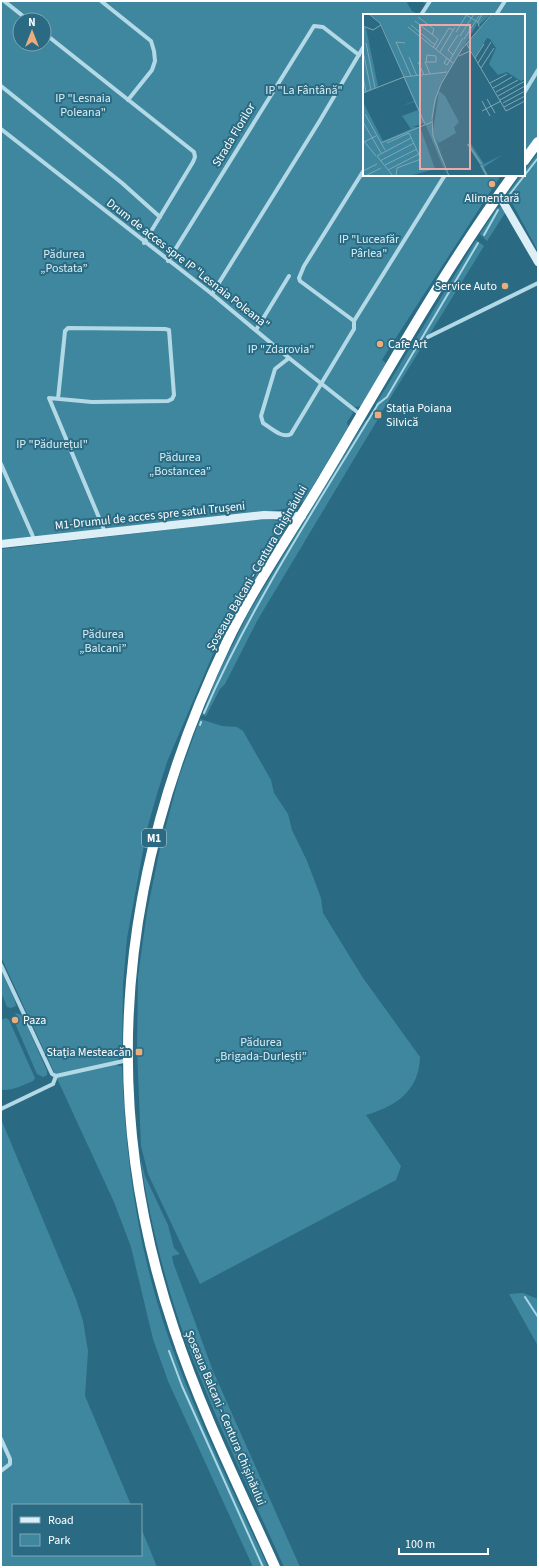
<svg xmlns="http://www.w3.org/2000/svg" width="539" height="1568" font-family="'Source Sans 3',sans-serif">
  <rect width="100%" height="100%" fill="#2a6b83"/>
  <g fill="#3f879f" fill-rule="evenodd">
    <path d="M1,1H406L412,11L419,15L426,4L420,1H538V136L524,155V15H364V175H501L390,347L382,360L386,363L361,406L354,407L352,411L353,413L347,422L348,427L304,501L296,507L258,513L108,529L106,526L101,527L102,530L36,539L35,534L30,535L32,540L1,543ZM20,20H44V44H20Z"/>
    <polygon points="538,153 538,251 507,194 521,175 524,175 524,171"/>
    <polygon points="500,207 503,208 505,213 487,241 480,234 497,208"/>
    <polygon points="476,240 484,246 381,413 376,410 376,404"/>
    <polygon points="372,416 378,419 257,621 225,684 220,689 206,716 202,715 216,678 249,612 365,421"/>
    <path d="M263,519L280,521L286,525V529L216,647L167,762L157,794L147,829L127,938L123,985L122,1054L118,1060L117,1066H122C125,1157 138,1250 168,1336C195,1415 233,1491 268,1567H253L168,1381L153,1339L131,1247L114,1202L1,957V549Z"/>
    <path d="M200,719L222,726L237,727L243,731L271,780L274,793L288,814L292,830L307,861L321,898L323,913L363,978L420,1057C419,1091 396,1106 366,1115L401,1166L396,1180L200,1284L148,1174L141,1146L137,1049L138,976L147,912L160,848L179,777Z"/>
    <polygon points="1,969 15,1001 16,1006 11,1008 7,1007 1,992"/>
    <polygon points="15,1013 22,1015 24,1019 47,1071 47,1075 43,1077 37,1074 15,1023 19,1021"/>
    <path d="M6,1018L9,1020L35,1078L33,1081C23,1085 12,1091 1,1090V1020Z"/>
    <polygon points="1,1119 76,1299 83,1321 88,1351 85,1396 131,1505 13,1505 13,1555 141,1555 141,1528 157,1567 1,1567"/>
    <path d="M140,1156L145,1176L168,1225L174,1248L180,1254L172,1256L173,1262L213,1371L300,1567H284C250,1492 215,1418 186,1341C165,1283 149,1217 140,1156Z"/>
    <polygon points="523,1293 538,1299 538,1346 509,1294"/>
  </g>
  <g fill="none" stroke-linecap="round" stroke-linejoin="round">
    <g stroke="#a9d7e6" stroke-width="2">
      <polyline points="510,194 538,158"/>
      <polyline points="484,235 498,210"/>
      <path d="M204,713C251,605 317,505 378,404L387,397L478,243"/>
      <polyline points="200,725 201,722"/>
      <polyline points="525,1297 538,1317"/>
      <polyline points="169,1351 182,1386 263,1567"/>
    </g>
    <g stroke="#b4d9e6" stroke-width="4">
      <polyline points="4,1 28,20"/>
      <polyline points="101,1 151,41 154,51 155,61 152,70 128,100"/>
      <polyline points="421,15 430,1"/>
      <polyline points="496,15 505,1"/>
      <polyline points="44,33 194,152 195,157 193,162 144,243"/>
      <polyline points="1,86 122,183 160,217"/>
      <polyline points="524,93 538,70"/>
      <polyline points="1,129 212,294 289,358 361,415"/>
      <polyline points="168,261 314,26 323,27 359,55"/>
      <polyline points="212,294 319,122 364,46"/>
      <polyline points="354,321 300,281 299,278 304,266 364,170"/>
      <polyline points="256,330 289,276"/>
      <polyline points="428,337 538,283"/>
      <path d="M289,358L275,369L261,416L263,423C271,428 282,439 291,434L354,329V321L445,175"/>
      <polyline points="58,399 65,331 68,328 165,329 169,330 174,395 172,399 168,401 92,402 49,398 105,532"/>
      <polyline points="1,464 35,541"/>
      <polyline points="1,965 52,1074 56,1076 128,1060"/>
      <polyline points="1,1109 53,1084 56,1076"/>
      <polyline points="1,1439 10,1459 10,1464 1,1471"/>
    </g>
    <g stroke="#ddeff6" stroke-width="8">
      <polyline points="499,195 538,262"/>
      <polyline points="1,544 264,515 302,516"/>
    </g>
    <g stroke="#fff" stroke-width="10">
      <polyline points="524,161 538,142"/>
      <path d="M275,1567C240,1489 201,1411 174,1329C95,1094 121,863 227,642C254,586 292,532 324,478C385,376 443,271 513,175"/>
    </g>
  </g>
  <g fill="#ecac7c" stroke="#2a6b83" stroke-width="1.5">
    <circle cx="492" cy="184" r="4"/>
    <circle cx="505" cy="286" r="4"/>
    <circle cx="380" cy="344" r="4"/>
    <rect x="374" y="411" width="8" height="8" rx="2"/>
    <circle cx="15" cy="1020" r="4"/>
    <rect x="135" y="1048" width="8" height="8" rx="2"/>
  </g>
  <g text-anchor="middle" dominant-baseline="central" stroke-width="4" stroke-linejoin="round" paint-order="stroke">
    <rect fill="#2a6b83" stroke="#bfd3da" stroke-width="1" x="142" y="829" width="24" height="18" rx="3"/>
    <g font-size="11" font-weight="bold" fill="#fff">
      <text x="154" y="838">M1</text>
    </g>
    <g font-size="12" fill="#d7eef5" stroke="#2a6b83">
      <text x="304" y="90">IP "La Fântână"</text>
      <text x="83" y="98">IP "Lesnaia<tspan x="83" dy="14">Poleana"</tspan></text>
      <text x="369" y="239">IP "Luceafăr<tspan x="369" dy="14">Pârlea"</tspan></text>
      <text x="64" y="254">Pădurea<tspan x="64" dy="14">„Postata”</tspan></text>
      <text x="281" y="349">IP "Zdarovia"</text>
      <text x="52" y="444">IP "Pădurețul"</text>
      <text x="180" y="457">Pădurea<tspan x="180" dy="14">„Bostancea”</tspan></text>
      <text x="103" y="634">Pădurea<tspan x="103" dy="14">„Balcani”</tspan></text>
      <text x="261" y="1042">Pădurea<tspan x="261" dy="14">„Brigada-Durlești”</tspan></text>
    </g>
    <g font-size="12" fill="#fff" stroke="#2a6b83">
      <text transform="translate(234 135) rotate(-59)">Strada Florilor</text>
      <text transform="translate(188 264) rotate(38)">Drum de acces spre IP "Lesnaia Poleana"</text>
      <text transform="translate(150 516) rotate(-6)">M1-Drumul de acces spre satul Trușeni</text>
      <text transform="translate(257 568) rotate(-60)">Șoseaua Balcani - Centura Chișinăului</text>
      <text transform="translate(225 1418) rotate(67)">Șoseaua Balcani - Centura Chișinăului</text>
    </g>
    <g font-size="12" fill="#fff" stroke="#2a6b83" text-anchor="start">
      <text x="492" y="198" text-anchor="middle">Alimentară</text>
      <text x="497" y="286" text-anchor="end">Service Auto</text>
      <text x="388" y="344">Cafe Art</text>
      <text x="386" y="408">Stația Poiana<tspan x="386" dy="14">Silvică</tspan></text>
      <text x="23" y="1020">Paza</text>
      <text x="131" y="1052" text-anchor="end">Stația Mesteacăn</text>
    </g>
  </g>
  <g transform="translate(363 14)">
    <rect width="162" height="162" fill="#2a6b83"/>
    <path d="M7,0H128L116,11L114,9L113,12L77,71L68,108L84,162L62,109L49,113H57L72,155L46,162H0V88L20,127L48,115L39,102L55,96L51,88L38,92L51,87L18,9ZM130,0H162V65L158,67L144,58L135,61L126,50L133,34L127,25L124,24L112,43L104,29ZM0,12L3,14L15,72L0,80ZM76,77L82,82L96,108L91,113L93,119L76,129L73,124L87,162L70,117ZM104,130H108L121,150L139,141L121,153L125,162Z" fill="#3f879f"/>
    <path fill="none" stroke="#6f98a8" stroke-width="2" d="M105,130L118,150M118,151L124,162"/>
    <path fill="none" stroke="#7fa6b5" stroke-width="1" d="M6,0L17,9L41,63L84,58M103,1L115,8M55,3L71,15L69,21M52,7L75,25L70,34M48,11L72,31M0,12L10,16L18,11M45,13L90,49M116,13L115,8L119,0M93,18L104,0M97,22L111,0M101,25L116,2M3,29L12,74M42,29L33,28L48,62M103,29L143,97L162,87M73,35L86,14L90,16M0,37L8,76M77,38L92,13M90,41L85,36L95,21M96,42L107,37M46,43L54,62M84,44L81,49L84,51L100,24M112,44L121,30M55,48L61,61M63,48L64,41L73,42V48H62L67,60M115,49L128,28M118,54L131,34M0,62L3,78M127,69L144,60M130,74L149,63M133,78L155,66M0,79L41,63L62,110M135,82L162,67M124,85L132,99M137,86L162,72M119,87L127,102M140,89L162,77M141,93L162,82M119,97L138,87M2,100L22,136M0,108L18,139M0,126L13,142M1,128L13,122M18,129L69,108M24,129L46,119L58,145L34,154L33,162M17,147L51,129M22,151L54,135M25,156L56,140M0,157L14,150M2,162L18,154M30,162L14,142L48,124M86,162L70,122L69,105L72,86L78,70L99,35L129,0"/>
    <path fill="#efa9a9" fill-opacity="0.15" stroke="#efa9a9" stroke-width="2" d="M57,11H107V155H57Z"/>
    <rect width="162" height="162" fill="none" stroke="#fff" stroke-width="2"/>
  </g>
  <rect width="539" height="1568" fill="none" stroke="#ffffff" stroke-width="4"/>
  <rect x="12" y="1504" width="130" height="52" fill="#2a6b83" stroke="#7fa6b5"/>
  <rect x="20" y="1517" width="20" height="6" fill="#ddeff6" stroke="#7fa6b5"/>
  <text x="48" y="1524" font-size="12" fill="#ffffff">Road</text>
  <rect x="20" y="1534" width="20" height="12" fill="#3f879f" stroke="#7fa6b5"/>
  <text x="48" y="1544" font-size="12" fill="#ffffff">Park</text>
  <g transform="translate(32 32)"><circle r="19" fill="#2a6b83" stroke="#7fa6b5"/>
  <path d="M0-3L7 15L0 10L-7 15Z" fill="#ecac7c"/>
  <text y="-6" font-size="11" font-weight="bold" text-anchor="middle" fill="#ffffff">N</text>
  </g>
  <path d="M399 1548v6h89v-6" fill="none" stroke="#ffffff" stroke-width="2"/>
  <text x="405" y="1548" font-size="12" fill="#ffffff" stroke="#2a6b83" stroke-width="3" paint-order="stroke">100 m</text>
</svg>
